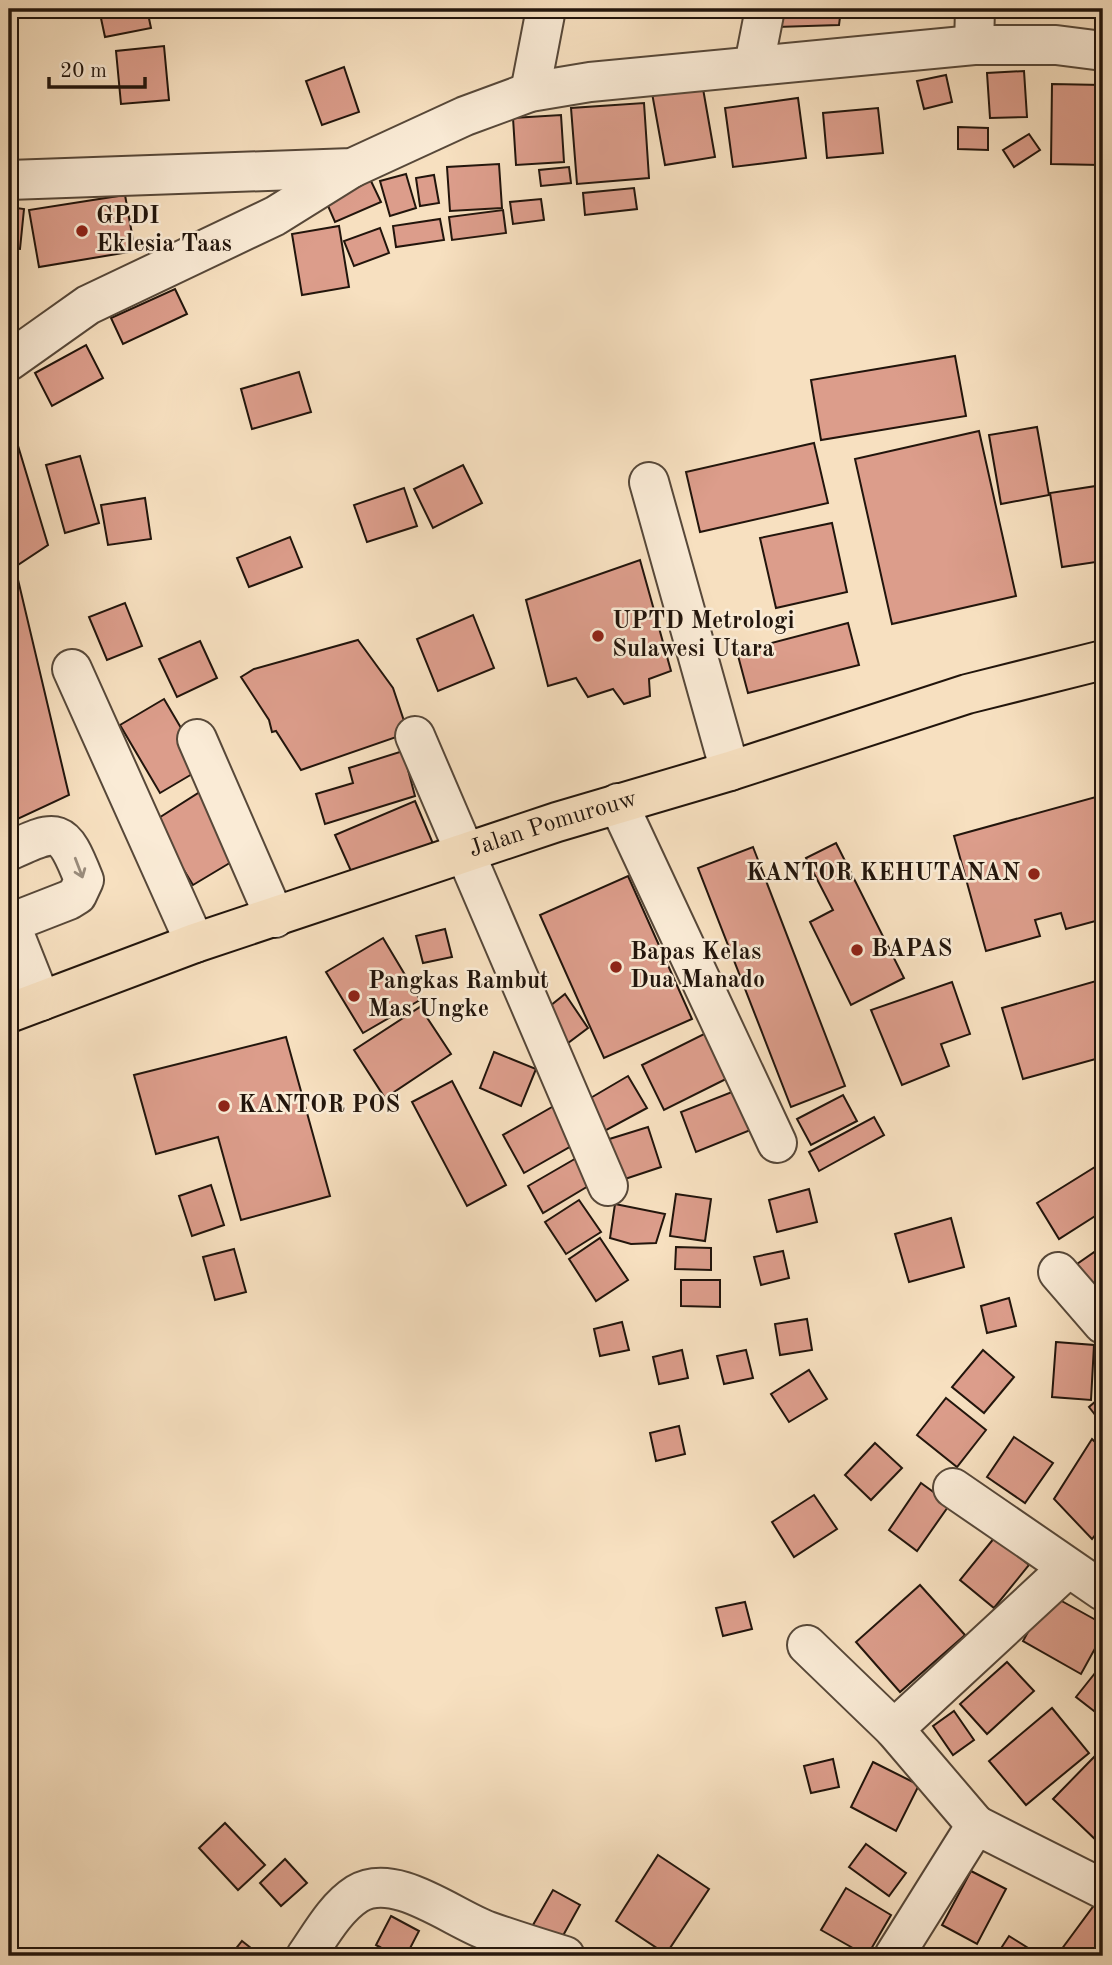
<svg xmlns="http://www.w3.org/2000/svg" width="1112" height="1965" font-family="'Old Standard TT',serif">
  <rect width="100%" height="100%" fill="#f7e0c0"/>
  <filter id="stains"><feTurbulence type="fractalNoise" baseFrequency=".00286" numOctaves="4"/><feColorMatrix values="0 0 0 0 .2 0 0 0 0 .09 0 0 0 0 .02 0 0 0 .5 -.17"/></filter>
  <radialGradient id="worn" r=".72"><stop offset=".6" stop-color="#630" stop-opacity="0"/><stop offset="1" stop-color="#630" stop-opacity=".3"/></radialGradient>
  <g fill="#dc9d8b" stroke="#22150c" stroke-width="2">
    <polygon points="9,9 28,9 29,13 9,16"/>
    <polygon points="36,9 77,9 37,12"/>
    <polygon points="99,9 147,9 151,28 105,37"/>
    <polygon points="776,9 841,9 839,25 777,27"/>
    <polygon points="164,46 169,100 121,104 116,51"/>
    <polygon points="344,67 359,112 322,125 306,81"/>
    <polygon points="1024,71 1027,117 990,118 987,73"/>
    <polygon points="946,75 952,102 924,109 917,81"/>
    <polygon points="702,83 715,157 665,165 652,93"/>
    <polygon points="1052,84 1102,85 1100,165 1051,164"/>
    <polygon points="798,98 806,158 733,167 725,108"/>
    <polygon points="644,103 649,178 577,184 571,108"/>
    <polygon points="878,108 883,153 827,158 823,113"/>
    <polygon points="561,115 564,162 516,165 513,118"/>
    <polygon points="958,127 988,128 988,150 958,149"/>
    <polygon points="1029,134 1040,150 1014,167 1003,150"/>
    <polygon points="499,164 502,208 450,211 447,167"/>
    <polygon points="569,167 571,183 541,186 539,170"/>
    <polygon points="406,174 416,208 390,216 380,181"/>
    <polygon points="434,175 439,203 420,206 416,178"/>
    <polygon points="370,179 381,202 335,222 325,199"/>
    <polygon points="634,188 637,209 585,215 583,193"/>
    <polygon points="125,195 135,251 39,267 29,210"/>
    <polygon points="541,199 544,220 513,224 510,202"/>
    <polygon points="9,207 24,209 20,249 9,248"/>
    <polygon points="503,210 506,233 452,240 449,217"/>
    <polygon points="440,219 444,240 396,247 393,226"/>
    <polygon points="339,226 349,287 302,295 292,234"/>
    <polygon points="380,228 389,253 354,266 344,241"/>
    <polygon points="175,289 187,314 123,344 111,318"/>
    <polygon points="86,345 103,378 52,406 35,373"/>
    <polygon points="955,356 966,416 821,440 811,380"/>
    <polygon points="299,372 311,412 252,429 241,389"/>
    <polygon points="1103,395 1103,428 1098,396"/>
    <polygon points="9,416 48,545 15,567 69,795 9,823"/>
    <polygon points="1037,427 1049,495 1001,504 989,435"/>
    <polygon points="979,431 1016,596 892,624 855,459"/>
    <polygon points="814,443 828,503 700,532 686,472"/>
    <polygon points="80,456 99,523 65,533 46,465"/>
    <polygon points="463,465 482,503 433,528 414,489"/>
    <polygon points="1096,486 1103,531 1103,561 1062,567 1050,493"/>
    <polygon points="404,488 417,526 367,542 354,505"/>
    <polygon points="145,498 151,539 108,545 101,505"/>
    <polygon points="832,523 847,592 776,608 760,538"/>
    <polygon points="290,537 302,567 249,587 237,558"/>
    <polygon points="640,560 671,671 649,679 650,696 624,704 613,689 588,697 576,678 548,686 526,600"/>
    <polygon points="125,603 142,646 107,660 89,617"/>
    <polygon points="473,615 494,668 438,691 417,639"/>
    <polygon points="848,623 859,665 748,693 737,652"/>
    <polygon points="358,640 393,688 408,733 301,770 276,731 272,732 269,720 241,677 254,669"/>
    <polygon points="200,641 217,678 177,697 159,659"/>
    <polygon points="164,699 204,767 160,793 120,725"/>
    <polygon points="403,751 415,796 325,824 316,794 353,783 349,768"/>
    <polygon points="203,790 243,855 193,885 154,821"/>
    <polygon points="1103,795 1103,919 1066,929 1061,913 1035,920 1040,936 986,951 954,836"/>
    <polygon points="415,801 434,846 355,880 335,835"/>
    <polygon points="836,843 904,978 851,1005 810,922 833,910 806,858"/>
    <polygon points="753,847 845,1086 791,1107 698,868"/>
    <polygon points="628,876 692,1019 604,1058 540,915"/>
    <polygon points="445,929 452,957 423,963 416,936"/>
    <polygon points="383,938 420,1000 363,1033 326,972"/>
    <polygon points="1103,979 1103,1057 1023,1079 1002,1008"/>
    <polygon points="952,982 970,1034 941,1044 949,1066 902,1085 871,1010"/>
    <polygon points="565,994 588,1028 568,1043 545,1010"/>
    <polygon points="420,1007 451,1054 385,1098 354,1050"/>
    <polygon points="710,1031 732,1076 664,1110 642,1065"/>
    <polygon points="286,1037 330,1196 241,1220 218,1137 156,1154 134,1075"/>
    <polygon points="494,1052 536,1069 521,1106 480,1088"/>
    <polygon points="628,1076 647,1108 599,1134 582,1103"/>
    <polygon points="452,1081 506,1185 467,1206 412,1102"/>
    <polygon points="742,1088 758,1127 696,1152 681,1112"/>
    <polygon points="843,1095 857,1121 811,1145 797,1119"/>
    <polygon points="559,1103 580,1141 524,1173 503,1135"/>
    <polygon points="874,1117 884,1135 819,1171 809,1152"/>
    <polygon points="648,1127 661,1167 616,1182 603,1141"/>
    <polygon points="585,1153 600,1179 543,1213 528,1186"/>
    <polygon points="1103,1162 1103,1211 1059,1239 1037,1203"/>
    <polygon points="211,1185 224,1225 192,1236 179,1196"/>
    <polygon points="809,1189 817,1222 777,1232 769,1200"/>
    <polygon points="676,1194 711,1199 705,1241 670,1236"/>
    <polygon points="579,1200 601,1232 566,1254 545,1222"/>
    <polygon points="615,1204 665,1214 656,1243 631,1244 610,1238"/>
    <polygon points="951,1218 964,1267 909,1282 895,1234"/>
    <polygon points="600,1238 628,1280 596,1301 569,1259"/>
    <polygon points="1103,1246 1103,1300 1077,1264"/>
    <polygon points="676,1247 711,1248 711,1270 675,1269"/>
    <polygon points="234,1249 246,1292 215,1300 203,1257"/>
    <polygon points="783,1251 789,1278 761,1285 754,1257"/>
    <polygon points="681,1280 720,1280 720,1307 681,1306"/>
    <polygon points="1009,1298 1016,1326 987,1333 981,1306"/>
    <polygon points="807,1319 812,1350 780,1355 775,1324"/>
    <polygon points="622,1322 629,1350 600,1356 594,1329"/>
    <polygon points="1056,1342 1094,1345 1091,1400 1052,1397"/>
    <polygon points="682,1350 688,1378 659,1384 653,1357"/>
    <polygon points="746,1350 753,1378 724,1384 717,1356"/>
    <polygon points="983,1350 1014,1377 984,1413 952,1387"/>
    <polygon points="809,1370 827,1399 789,1422 771,1394"/>
    <polygon points="1103,1395 1103,1425 1089,1407"/>
    <polygon points="946,1398 986,1430 957,1467 917,1435"/>
    <polygon points="679,1426 685,1454 656,1461 650,1433"/>
    <polygon points="1014,1437 1053,1463 1025,1503 987,1477"/>
    <polygon points="1092,1439 1103,1450 1103,1525 1092,1539 1054,1499"/>
    <polygon points="875,1443 902,1468 871,1500 845,1475"/>
    <polygon points="921,1483 950,1504 917,1551 889,1530"/>
    <polygon points="814,1495 837,1529 794,1557 772,1522"/>
    <polygon points="995,1537 1029,1565 994,1608 960,1580"/>
    <polygon points="920,1585 965,1635 900,1692 856,1642"/>
    <polygon points="1049,1594 1103,1624 1103,1634 1081,1674 1023,1641"/>
    <polygon points="745,1602 752,1629 723,1636 716,1608"/>
    <polygon points="1007,1662 1034,1691 987,1734 960,1704"/>
    <polygon points="1103,1663 1103,1718 1076,1697"/>
    <polygon points="1052,1708 1089,1753 1026,1805 989,1761"/>
    <polygon points="954,1711 974,1740 953,1755 933,1726"/>
    <polygon points="1095,1756 1103,1764 1103,1837 1098,1842 1053,1799"/>
    <polygon points="833,1759 839,1787 811,1793 804,1766"/>
    <polygon points="873,1762 919,1785 896,1831 851,1807"/>
    <polygon points="225,1823 265,1865 238,1890 199,1848"/>
    <polygon points="866,1844 906,1873 889,1896 849,1867"/>
    <polygon points="658,1855 709,1889 666,1954 616,1921"/>
    <polygon points="285,1859 307,1883 281,1906 260,1883"/>
    <polygon points="971,1871 1006,1889 977,1944 942,1925"/>
    <polygon points="846,1888 891,1915 867,1956 821,1930"/>
    <polygon points="553,1890 580,1905 560,1941 533,1925"/>
    <polygon points="1095,1904 1103,1910 1103,1956 1069,1956 1061,1950"/>
    <polygon points="391,1916 419,1931 406,1956 396,1956 376,1945"/>
    <polygon points="1009,1936 1041,1956 996,1956"/>
    <polygon points="242,1941 261,1956 230,1956"/>
  </g>
  <g fill="none" stroke-linecap="round" stroke-linejoin="round">
    <g stroke="#574839" stroke-width="42">
      <g id="minor">
        <polyline points="974,45 975,9"/>
        <polyline points="754,65 765,9"/>
        <polyline points="530,92 546,9"/>
        <polyline points="9,180 352,168 465,116 530,92 590,82 974,45 1056,45 1103,51"/>
        <polyline points="9,361 88,305 275,216 352,168"/>
        <polyline points="649,482 730,771"/>
        <polyline points="72,669 195,943"/>
        <polyline points="415,736 608,1186"/>
        <polyline points="197,739 275,918"/>
        <polyline points="618,803 777,1143"/>
        <path d="M9,851C59,828 63,827 84,880L77,895L69,900L10,923L41,1001"/>
        <polyline points="1058,1272 1103,1324"/>
        <polyline points="953,1488 1103,1591"/>
        <polyline points="807,1645 894,1729 976,1825"/>
        <polyline points="894,1729 1068,1568"/>
        <path d="M306,1956C320,1936 335,1908 357,1894C395,1871 452,1918 488,1931C513,1940 539,1948 565,1956"/>
        <polyline points="894,1956 976,1825 1103,1889"/>
      </g>
    </g>
    <g stroke="#22150c" stroke-width="42">
      <g id="major">
        <path id="s1" d="M9,1013L195,943L557,822L730,771L967,694L1103,660"/>
      </g>
    </g>
    <use href="#minor" stroke="#faebd6" stroke-width="38"/>
    <use href="#major" stroke="#f7e0c0" stroke-width="38"/>
  </g>
  <defs><path id="oneway-shaft" d="M-6 0H5M1.5-3L5.5 0L1.5 3" fill="none" stroke-width="1.6" stroke-linecap="round" stroke-linejoin="round" transform="scale(1.75)"/></defs>
  <use stroke="#998b7b" href="#oneway-shaft" transform="translate(79 868) rotate(69)"/>
  <g fill="#8f2418" stroke="#faebd6" stroke-width="2.5">
    <circle cx="82" cy="231" r="7"/>
    <circle cx="598" cy="636" r="7"/>
    <circle cx="1034" cy="874" r="7"/>
    <circle cx="857" cy="950" r="7"/>
    <circle cx="616" cy="967" r="7"/>
    <circle cx="354" cy="996" r="7"/>
    <circle cx="224" cy="1106" r="7"/>
  </g>
  <g text-anchor="middle" dominant-baseline="central" stroke-width="5" stroke-linejoin="round" paint-order="stroke">
    <g font-size="24" font-weight="bold" fill="#22150c" stroke="#faebd6" text-anchor="start">
      <text x="96" y="217">GPDI<tspan x="96" dy="28">Eklesia Taas</tspan></text>
      <text x="612" y="622">UPTD Metrologi<tspan x="612" dy="28">Sulawesi Utara</tspan></text>
      <text x="1020" y="874" text-anchor="end">KANTOR KEHUTANAN</text>
      <text x="871" y="950">BAPAS</text>
      <text x="630" y="953">Bapas Kelas<tspan x="630" dy="28">Dua Manado</tspan></text>
      <text x="368" y="982">Pangkas Rambut<tspan x="368" dy="28">Mas Ungke</tspan></text>
      <text x="238" y="1106">KANTOR POS</text>
    </g>
    <g font-size="24" fill="#22150c" stroke="#faebd6">
      <text stroke="none"><textPath href="#s1" startOffset="576">Jalan Pomurouw</textPath></text>
    </g>
  </g>
  <rect width="1112" height="1965" fill="none" stroke="#f7e0c0" stroke-width="35"/>
  <rect x="10" y="10" width="1091" height="1944" fill="none" stroke="#22150c" stroke-width="3.5"/>
  <rect x="18" y="18" width="1077" height="1930" fill="none" stroke="#22150c" stroke-width="2"/>
  <path d="M49 77v10h96v-10" fill="none" stroke="#22150c" stroke-width="3.5"/>
  <text x="60" y="77" font-size="21" fill="#22150c" stroke="#faebd6" stroke-width="5" paint-order="stroke">20 m</text>
  <rect width="100%" height="100%" filter="url(#stains)"/>
  <rect width="100%" height="100%" fill="url(#worn)"/>
</svg>
